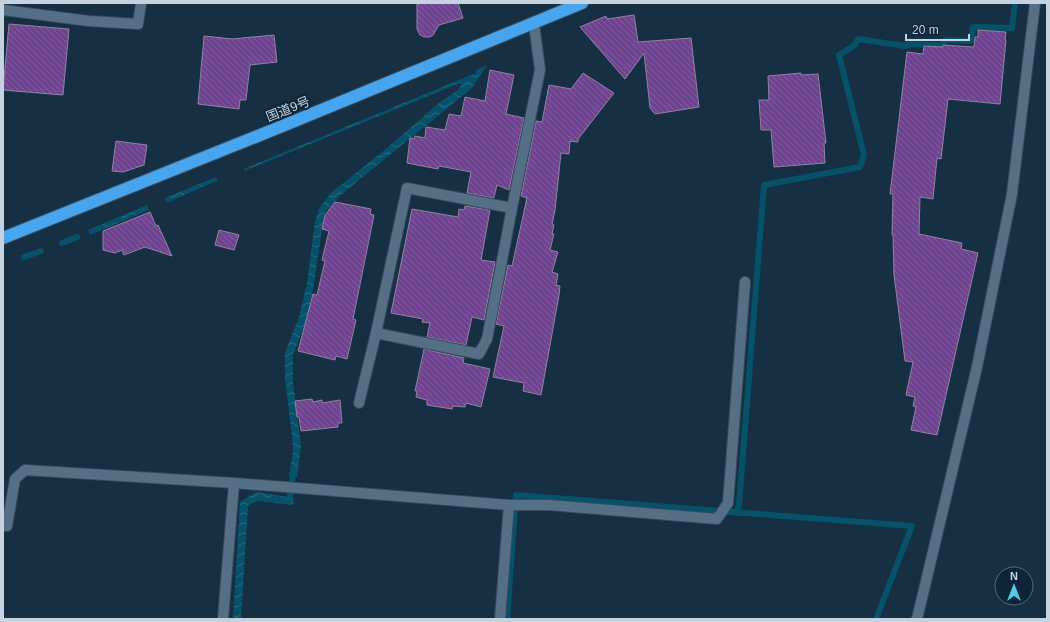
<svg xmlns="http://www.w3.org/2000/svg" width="1050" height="622" font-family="Helvetica,'Noto Sans JP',sans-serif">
  <defs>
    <pattern id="water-waves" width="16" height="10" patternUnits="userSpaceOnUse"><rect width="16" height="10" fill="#07526b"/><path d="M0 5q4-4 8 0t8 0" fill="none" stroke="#2a6a80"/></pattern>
    <pattern id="building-back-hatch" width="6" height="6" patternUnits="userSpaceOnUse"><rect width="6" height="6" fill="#6f4391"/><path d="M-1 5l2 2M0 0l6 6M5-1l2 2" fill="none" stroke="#825da0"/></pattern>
  </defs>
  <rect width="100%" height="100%" fill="#172f42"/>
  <g fill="url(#water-waves)">
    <polygon points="487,65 472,88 342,194 325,212 323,222 313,290 306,321 293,355 293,383 301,446 297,477 289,476 293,452 292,436 285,378 285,352 299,317 307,283 315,222 319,208 331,193 387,148 440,102 458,90 462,84 458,84 244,171 244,169 476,73 476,70"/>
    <polygon points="216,177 218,180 167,203 165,198"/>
    <polygon points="147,205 149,210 90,235 88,230"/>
    <polygon points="256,492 294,498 293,505 256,501 248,506 241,619 233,619 240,502"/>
  </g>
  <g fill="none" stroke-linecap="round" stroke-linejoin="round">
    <g stroke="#07526b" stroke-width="6">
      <polyline points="62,243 77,237"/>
      <polyline points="24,257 41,251"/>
      <polyline points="285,500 289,501 294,469"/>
      <polyline points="737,513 739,505 764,185 860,167 864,155 839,55 855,45 858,39 905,46 909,44 942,45 945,40 971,41 973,27 1012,28 1015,3"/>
      <polyline points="507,619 516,495 912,526 876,619"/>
    </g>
  </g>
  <g fill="url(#building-back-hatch)" stroke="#9283a0">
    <polygon points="417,3 458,3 463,18 439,25 433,35 430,37 424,37 420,35 417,29"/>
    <polygon points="634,15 638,42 691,38 699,107 655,114 650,108 644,53 625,79 580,27 606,16 607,19"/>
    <polygon points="9,24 69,29 63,95 3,90"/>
    <polygon points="978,30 1006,32 1005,40 1006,40 1000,104 948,99 941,159 937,158 933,199 920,197 919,234 962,243 961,249 978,253 937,435 911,430 916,407 913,406 915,397 906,395 913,362 905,361 894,275 893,235 892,235 893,194 890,194 907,52 923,54 924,46 943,47 943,45 974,47 975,37 978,37"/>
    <polygon points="274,35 277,62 250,65 246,100 240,100 239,109 198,104 204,36 232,39"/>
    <polygon points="490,70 514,75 506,114 524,118 509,190 497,185 494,197 493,198 467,193 471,172 439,166 438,169 407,163 410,138 414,139 415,136 425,138 426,127 445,130 449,114 461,116 465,97 485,101"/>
    <polygon points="583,73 614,93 578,139 578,142 570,141 569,154 561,153 555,210 552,224 554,225 552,234 554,234 550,250 558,252 552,272 558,274 556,285 560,286 559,295 541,395 523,391 524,383 493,377 504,326 496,324 508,265 512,266 527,198 521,196 536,121 542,122 549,85 571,89"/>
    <polygon points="801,73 801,75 818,74 826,143 824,143 825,163 774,167 771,130 761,130 759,100 769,100 768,76"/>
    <polygon points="116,141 147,145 144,165 123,172 112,171"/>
    <polygon points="335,202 371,209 370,214 374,215 353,319 356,320 347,359 336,356 335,360 298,351 313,294 317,295 325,261 322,260 329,231 322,229 325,215"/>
    <polygon points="465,206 490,210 481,260 495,262 484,320 472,317 466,345 427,337 430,323 422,322 423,319 391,313 412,209 458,217 459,209 464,210"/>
    <polygon points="150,212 156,226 158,225 172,256 145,247 124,255 122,250 115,253 103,250 103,231"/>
    <polygon points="219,230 239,235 234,250 215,245"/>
    <polygon points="424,349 464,358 463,363 490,369 481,407 466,403 465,407 453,406 452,409 427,405 427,400 416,397 417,391 415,391"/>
    <polygon points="312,399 313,402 322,400 322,403 340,400 342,423 338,423 338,427 301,431 299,417 297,417 295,401"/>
  </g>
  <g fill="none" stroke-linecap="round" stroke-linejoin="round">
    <g stroke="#384b5c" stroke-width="12">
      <g id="minor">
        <polyline points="3,10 89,21 138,24 141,3"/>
        <polyline points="376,333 479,354 487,339 512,208 540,70 534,24"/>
        <polyline points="359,403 376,333 407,188 512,208"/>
        <polyline points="3,526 7,526 15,479 25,470 234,483 509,505 549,505 717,519 728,503 745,282"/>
        <polyline points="223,619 234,483"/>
        <polyline points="500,619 509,505"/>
        <polyline points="917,619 977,367 1012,194 1035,3"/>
      </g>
    </g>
    <g stroke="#384b5c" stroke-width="14">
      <polyline id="highway" points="3,238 280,127 582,3"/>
    </g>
    <use href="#minor" stroke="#556f86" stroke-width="10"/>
    <use href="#highway" stroke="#46a5ee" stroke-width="12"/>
  </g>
  <g text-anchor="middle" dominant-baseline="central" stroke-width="4" stroke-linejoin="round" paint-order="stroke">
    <g font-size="13" fill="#c5d3e0" stroke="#0d2538">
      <text transform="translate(288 109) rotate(-22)">国道9号</text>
    </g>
  </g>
  <rect width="1050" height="622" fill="none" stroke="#c5d3e0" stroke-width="8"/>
  <g transform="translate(1014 586)"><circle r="19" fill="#0d2538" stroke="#576b7b"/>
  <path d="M0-3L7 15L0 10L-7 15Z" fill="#58c8e4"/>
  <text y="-6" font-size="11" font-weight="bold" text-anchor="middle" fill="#c5d3e0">N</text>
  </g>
  <path d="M906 34v6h63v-6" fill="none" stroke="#c5d3e0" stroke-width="2"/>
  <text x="912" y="34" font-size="12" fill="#c5d3e0" stroke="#0d2538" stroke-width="3" paint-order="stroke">20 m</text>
</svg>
